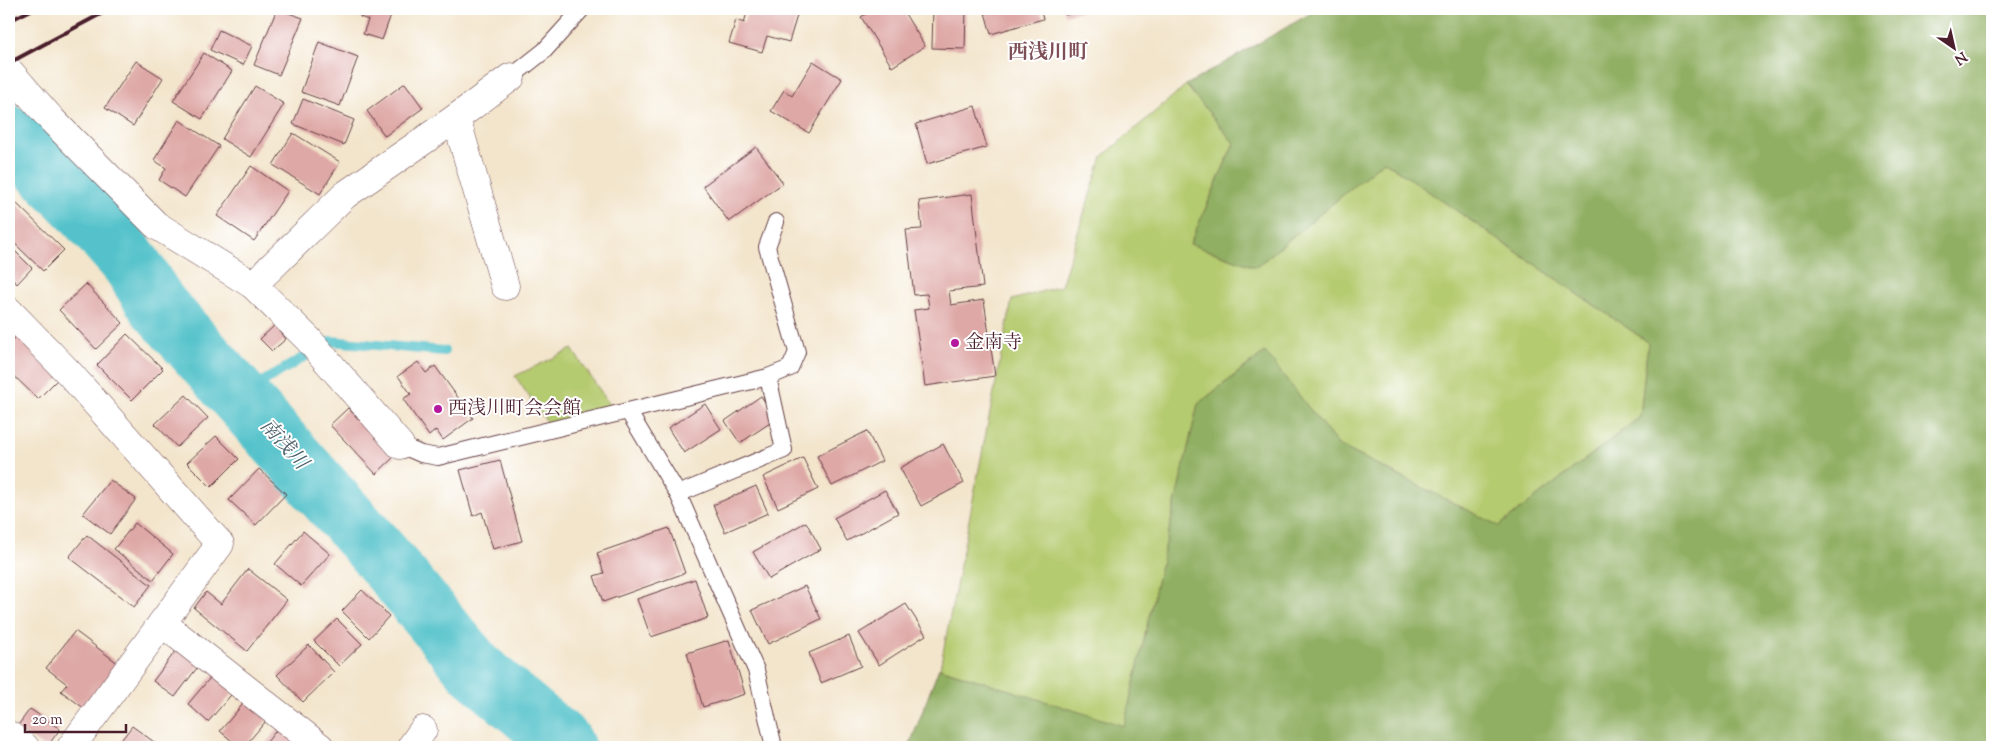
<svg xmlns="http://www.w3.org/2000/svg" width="2001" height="756" font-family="'Sorts Mill Goudy','Noto Serif JP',serif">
  <rect width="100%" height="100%" fill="#fff"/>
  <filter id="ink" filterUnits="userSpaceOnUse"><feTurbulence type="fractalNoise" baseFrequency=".02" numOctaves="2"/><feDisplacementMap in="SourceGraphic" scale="10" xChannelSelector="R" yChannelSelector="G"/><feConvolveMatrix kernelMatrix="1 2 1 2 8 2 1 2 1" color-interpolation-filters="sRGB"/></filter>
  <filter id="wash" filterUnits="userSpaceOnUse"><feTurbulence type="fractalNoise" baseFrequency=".0096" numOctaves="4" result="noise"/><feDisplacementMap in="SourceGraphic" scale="20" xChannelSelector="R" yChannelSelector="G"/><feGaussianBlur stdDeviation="1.12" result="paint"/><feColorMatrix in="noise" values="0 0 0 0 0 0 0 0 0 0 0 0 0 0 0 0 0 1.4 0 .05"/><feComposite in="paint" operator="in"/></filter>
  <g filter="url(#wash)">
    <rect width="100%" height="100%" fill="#f3e5cc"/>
    <g fill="#b5cb6f" stroke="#80754d">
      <polygon points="1186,85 1234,143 1190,244 1256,267 1384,161 1648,342 1640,417 1499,526 1338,445 1264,352 1198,404 1124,727 940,668 1012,300 1061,286 1102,157"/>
      <polygon points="572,349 616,414 552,430 515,376"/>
    </g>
    <polygon fill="#90af62" stroke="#6d6746" points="1318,9 1633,9 1668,12 1668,9 1992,9 1992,747 909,747 939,668 1124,726 1198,404 1265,352 1338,445 1499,526 1640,417 1648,342 1384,161 1256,267 1190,244 1234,143 1186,85"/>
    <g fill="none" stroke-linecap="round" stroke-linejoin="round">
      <polyline stroke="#54c2cb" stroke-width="10" points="239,396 331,341 444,351"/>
      <polyline stroke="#54c2cb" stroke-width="60" points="9,135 82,208 130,262 158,306 380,555 475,669 562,742 565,747"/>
    </g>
    <g id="blocks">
      <g fill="#dea8a6">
        <polygon points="277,9 303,18 279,75 254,65"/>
        <polygon points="362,9 393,9 382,40 363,34 368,20 360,17"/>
        <polygon points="748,9 799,9 789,42 767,36 762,52 729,43 736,20 744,23"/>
        <polygon points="874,9 902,9 925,46 892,67 861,17"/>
        <polygon points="933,9 966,9 965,49 932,48"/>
        <polygon points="984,9 1040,9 1043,19 991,34"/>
        <polygon points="1064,9 1089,9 1065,15"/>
        <polygon points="219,30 252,46 243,65 210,50"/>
        <polygon points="319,42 358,57 340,106 301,92"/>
        <polygon points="204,53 232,71 202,119 173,101"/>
        <polygon points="136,61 163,78 133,126 105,108"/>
        <polygon points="813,61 842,79 809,133 771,111 784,90 792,96"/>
        <polygon points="405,83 423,108 385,136 367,111"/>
        <polygon points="255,86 284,104 251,157 222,139"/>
        <polygon points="303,99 354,120 344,145 293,124"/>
        <polygon points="975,106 987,147 927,164 916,124"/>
        <polygon points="179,120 219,146 185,197 159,180 166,168 154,160"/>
        <polygon points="293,133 340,162 320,194 273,165"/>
        <polygon points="756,147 783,183 729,222 703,186"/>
        <polygon points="251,166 288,191 254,241 217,216"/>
        <polygon points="972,194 983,287 949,291 951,305 984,300 995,376 925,386 914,310 929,308 927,294 914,295 906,230 922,229 919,201"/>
        <polygon points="12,199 64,250 43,271 9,238 9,202"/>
        <polygon points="9,245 32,268 17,284 9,275"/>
        <polygon points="86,284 123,323 96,349 59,310"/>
        <polygon points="275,325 286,339 272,351 260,339"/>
        <polygon points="21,332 63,374 38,399 9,371 9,344"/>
        <polygon points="127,334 163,369 132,400 97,365"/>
        <polygon points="418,362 426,373 435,366 473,418 443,440 436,430 429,436 403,399 411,394 398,376"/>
        <polygon points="186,395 208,418 177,447 155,424"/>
        <polygon points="761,396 776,419 740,443 725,421"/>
        <polygon points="705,404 721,429 684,453 668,428"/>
        <polygon points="348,408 394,457 376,474 330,425"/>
        <polygon points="867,431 882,461 832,486 817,456"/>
        <polygon points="216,436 239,459 211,487 187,463"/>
        <polygon points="943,444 964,483 921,506 900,468"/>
        <polygon points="803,458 818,489 778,508 763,477"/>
        <polygon points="500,460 522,541 493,549 482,512 473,516 460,470"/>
        <polygon points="259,469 286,494 256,525 229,500"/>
        <polygon points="110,480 136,499 110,534 83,514"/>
        <polygon points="756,486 768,513 725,532 713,505"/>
        <polygon points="885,490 898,513 847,541 834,518"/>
        <polygon points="806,522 821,549 769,579 753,552"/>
        <polygon points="135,523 173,554 153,580 114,549"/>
        <polygon points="669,528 685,573 603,602 594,576 604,573 597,553"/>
        <polygon points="303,531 330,554 301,586 275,564"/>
        <polygon points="87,535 151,585 134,607 69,557"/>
        <polygon points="248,569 287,600 247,651 194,608 206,592 221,604"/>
        <polygon points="695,579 708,618 651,637 637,599"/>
        <polygon points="805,586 821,619 768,644 752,610"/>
        <polygon points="362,590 389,616 369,638 342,611"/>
        <polygon points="906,604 926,635 879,665 859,633"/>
        <polygon points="337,619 362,644 339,666 314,641"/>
        <polygon points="75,631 119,664 85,709 61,691 67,684 46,668"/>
        <polygon points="849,636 861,666 821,683 809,653"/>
        <polygon points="729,640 745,694 703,707 687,653"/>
        <polygon points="181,644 203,660 175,697 153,681"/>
        <polygon points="309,645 334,672 303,702 277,675"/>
        <polygon points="215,672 236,689 208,722 188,704"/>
        <polygon points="249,697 271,715 244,747 239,747 220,731"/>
        <polygon points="30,709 60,729 47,747 44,747 16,728"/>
        <polygon points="282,723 301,747 263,747"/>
        <polygon points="132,726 161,747 116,747"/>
      </g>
    </g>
  </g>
  <g filter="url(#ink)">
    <use href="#blocks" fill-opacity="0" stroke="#633d43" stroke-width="1"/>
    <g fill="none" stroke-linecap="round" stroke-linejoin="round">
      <g stroke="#633d43" stroke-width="18">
        <g id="lane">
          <polyline points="511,77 544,51 582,9"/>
          <polyline points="628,411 678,494 756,670 774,747"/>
          <polyline points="400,445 421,454 438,457 768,377 790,368 797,352 767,247 776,222"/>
          <polyline points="678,494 784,450 768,377"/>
        </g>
      </g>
      <g stroke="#633d43" stroke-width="29">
        <g id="street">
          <polyline points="9,71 52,120 156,225 253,285 308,339 400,445"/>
          <polyline points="456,118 505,286"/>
          <polyline points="253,285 345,195 456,118 511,77"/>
          <polyline points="9,311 70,374 220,544 71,747"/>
          <polyline points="162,623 320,747"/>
          <polyline points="9,735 25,747"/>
          <polyline points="411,747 423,730"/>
        </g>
      </g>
      <use href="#lane" stroke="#fff" stroke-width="16"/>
      <use href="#street" stroke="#fff" stroke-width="28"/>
      <g stroke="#4a1f2b" stroke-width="4">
        <polyline points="9,21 33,9"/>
        <polyline points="9,63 110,9"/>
      </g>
    </g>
  </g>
  <g fill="#b5179e" stroke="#fff" stroke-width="2">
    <circle cx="955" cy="343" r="5"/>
    <circle cx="438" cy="409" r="5"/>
  </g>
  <g text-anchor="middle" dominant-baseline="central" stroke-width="4" stroke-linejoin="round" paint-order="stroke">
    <g font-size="19" fill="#4a1f2b" stroke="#fff" text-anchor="start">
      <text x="965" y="343">金南寺</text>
      <text x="448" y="409">西浅川町会会館</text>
    </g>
    <g font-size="20" font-weight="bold" fill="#7e4f56" stroke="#fff">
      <text x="1048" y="53">西浅川町</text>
    </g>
    <g font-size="20" font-style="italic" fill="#4e606b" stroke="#fff">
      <text transform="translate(283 445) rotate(48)">南浅川</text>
    </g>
  </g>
  <rect width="2001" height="756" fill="none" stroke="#fff" stroke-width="30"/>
  <g transform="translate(1954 48) rotate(146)" stroke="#ffffff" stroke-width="4" paint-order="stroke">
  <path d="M0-4L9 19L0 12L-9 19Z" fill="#4a1f2b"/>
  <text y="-8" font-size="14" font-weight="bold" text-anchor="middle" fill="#4a1f2b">N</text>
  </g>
  <path d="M25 724v8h101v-8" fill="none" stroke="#4a1f2b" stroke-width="2.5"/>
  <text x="32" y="724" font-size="15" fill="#4a1f2b" stroke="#ffffff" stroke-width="4" paint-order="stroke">20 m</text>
</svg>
